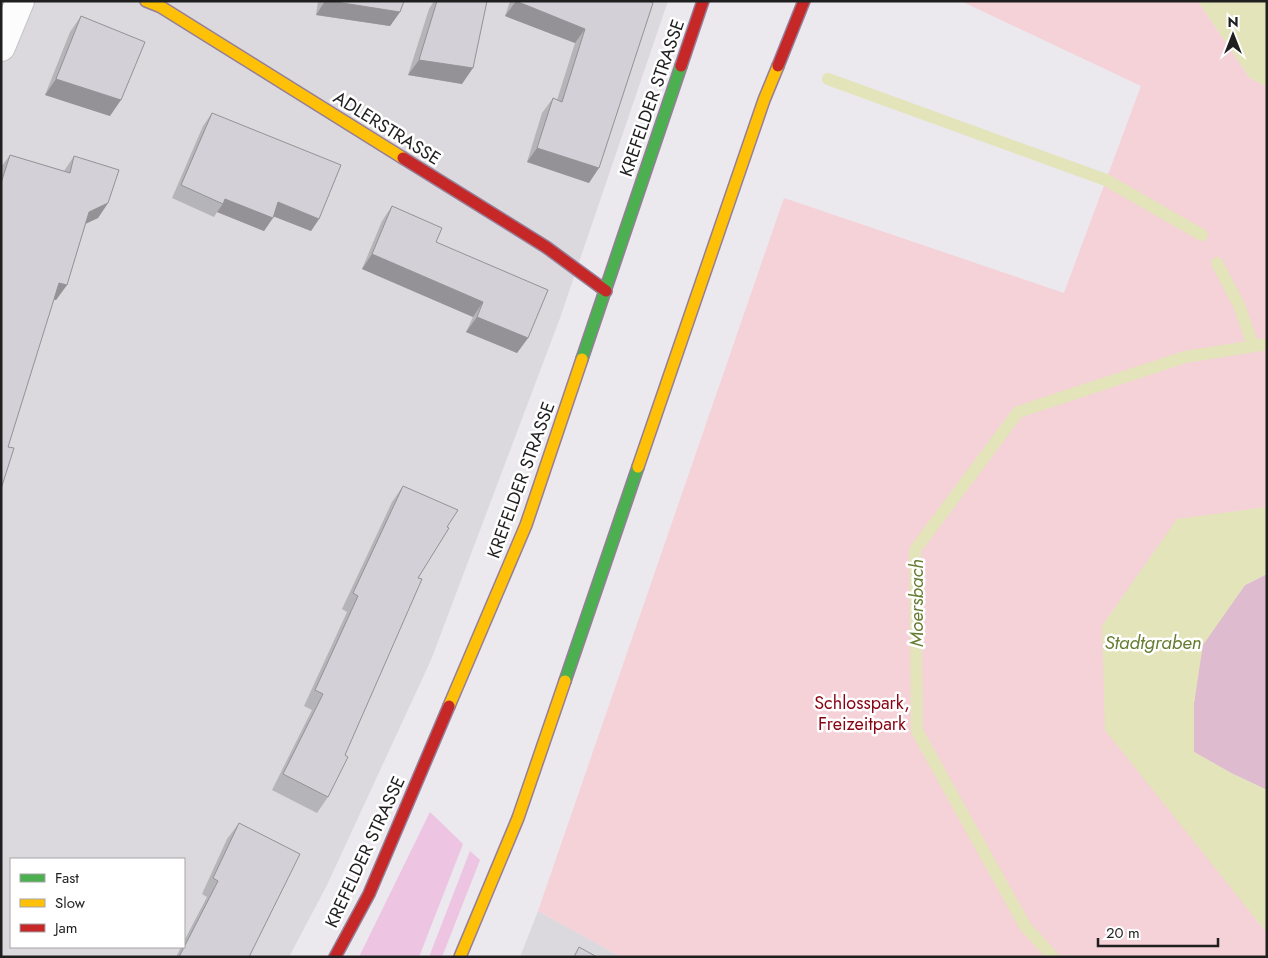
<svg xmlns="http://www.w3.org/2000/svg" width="1268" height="958" font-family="Jost,sans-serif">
  <rect width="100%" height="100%" fill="#ebe8ee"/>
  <g fill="#dbd9dd" fill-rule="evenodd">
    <path d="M1,1H668L560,318L431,660L327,885L289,957H1ZM11,859H184V947H11Z"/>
    <polygon points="538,911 621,957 520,957"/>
  </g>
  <g fill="#edc4e2">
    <polygon points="430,812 463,844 419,957 359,957"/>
    <polygon points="470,851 480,860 442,957 429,957"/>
  </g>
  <polygon fill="#debbce" points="1267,574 1267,790 1231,773 1194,752 1194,703 1202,645 1245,585"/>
  <polygon fill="#f5d1d8" points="961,1 1198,1 1250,78 1267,87 1267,507 1177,520 1102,626 1256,920 1267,933 1267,957 621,957 538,911 784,198 1064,293 1141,86"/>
  <g fill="#e3e4b9">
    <polygon points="1198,1 1267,1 1267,87 1250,78"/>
    <polygon points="1267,507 1267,574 1245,585 1203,645 1194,703 1194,752 1231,773 1267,790 1267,933 1105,730 1102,626 1177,519"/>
  </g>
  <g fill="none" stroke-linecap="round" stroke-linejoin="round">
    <g stroke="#e3e4b9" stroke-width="12">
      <polyline points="828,79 1106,180 1202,235"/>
      <polyline points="1217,263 1239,305 1253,346"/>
      <polyline points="1053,957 1025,926 917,731 915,550 1018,412 1185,357 1267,344"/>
    </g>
    <g stroke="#c5c4c6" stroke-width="30">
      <polyline id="street" points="1,47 20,1"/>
    </g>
    <g stroke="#967e99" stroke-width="14">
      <g id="fast">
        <polyline points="582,359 681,66"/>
        <polyline points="565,681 638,467"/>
      </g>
    </g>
    <g stroke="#967e99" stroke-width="14">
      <g id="slow">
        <polyline points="146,1 161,7 403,158"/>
        <polyline points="638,467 764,100 778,66"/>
        <polyline points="449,706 526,525 582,359"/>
        <polyline points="460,957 518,818 565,681"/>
      </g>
    </g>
    <g stroke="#967e99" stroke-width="14">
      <g id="jam">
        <polyline points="681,66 703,1"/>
        <polyline points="778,66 804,1"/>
        <polyline points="403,158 546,247 606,291"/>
        <polyline points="335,957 369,894 449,706"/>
      </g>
    </g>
    <use href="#street" stroke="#fcfcfc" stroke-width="28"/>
    <use href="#fast" stroke="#4caf50" stroke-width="11"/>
    <use href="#slow" stroke="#ffc107" stroke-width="11"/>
    <use href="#jam" stroke="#c62828" stroke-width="11"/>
  </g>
  <g fill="#b5b4b9">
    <polygon points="318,1 404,1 400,12 390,26 316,15"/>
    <polygon points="434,1 487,1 462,84 408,75 429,9"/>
    <polygon points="510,1 649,1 589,183 527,162 542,113 553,98 557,100 575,43 505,16"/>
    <polygon points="81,16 110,116 45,95 70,32"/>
    <polygon points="212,113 319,219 311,231 273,216 264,231 217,212 214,217 172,198 203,126"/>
    <polygon points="10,155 64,171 74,156 108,203 98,218 86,223 67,285 56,300 53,299 8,447 1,489 1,167"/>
    <polygon points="392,206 436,242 528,338 517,353 466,332 473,317 362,269 382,221"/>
    <polygon points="403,486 447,527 418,578 345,755 328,797 317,813 272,790 312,710 304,706 347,612 342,609 392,502"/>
    <polygon points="239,823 249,957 176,957 181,947 184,947 184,941 207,897 202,894 227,839"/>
  </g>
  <g fill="#949296">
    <polygon points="325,1 330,1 400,12 390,26 316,15"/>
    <polygon points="516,1 585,29 575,43 505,16"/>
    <polygon points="419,60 473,68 462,84 408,75"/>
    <polygon points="56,79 121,100 110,116 45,95"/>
    <polygon points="537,148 599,168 589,183 527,162"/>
    <polygon points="225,199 273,218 264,231 217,212 223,204"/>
    <polygon points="278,202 319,219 311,231 270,215"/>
    <polygon points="108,203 98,218 79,227 89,212"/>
    <polygon points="372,254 483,302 473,317 362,269"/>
    <polygon points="59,283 67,285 56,300 48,298"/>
    <polygon points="477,317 528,338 517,353 466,332"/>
  </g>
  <g fill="#d3d1d7" stroke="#949296">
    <polygon points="330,1 404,1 400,12"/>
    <polygon points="437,1 487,1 473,68 419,60"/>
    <polygon points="516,1 649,1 653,3 599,168 537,148 553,98 562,102 585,29"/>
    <polygon points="81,16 145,42 121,100 56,79"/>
    <polygon points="212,113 341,165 319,219 278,202 273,218 225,199 223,204 181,185"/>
    <polygon points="10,155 70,173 74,156 119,170 108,203 89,212 67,285 59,283 8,447 14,448 1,489 1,183"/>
    <polygon points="392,206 442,228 436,242 548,290 528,338 477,317 483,302 372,254"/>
    <polygon points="403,486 458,510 447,527 449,528 418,578 422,579 345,755 348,757 328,797 283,774 323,694 315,690 358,596 353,593"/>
    <polygon points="239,823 300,854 249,957 179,957 218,881 213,878"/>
    <polygon points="579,947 597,957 574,957"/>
  </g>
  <g text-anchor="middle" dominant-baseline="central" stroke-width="5" stroke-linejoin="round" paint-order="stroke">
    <g font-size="18" fill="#1f1f1f" stroke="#fff">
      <text transform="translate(652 98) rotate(-71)">KREFELDER STRASSE</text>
      <text transform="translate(387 128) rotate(32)">ADLERSTRASSE</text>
      <text transform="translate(521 480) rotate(-70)">KREFELDER STRASSE</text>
      <text transform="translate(365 852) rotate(-65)">KREFELDER STRASSE</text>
    </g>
    <g font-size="18" fill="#880312" stroke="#fff">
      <text x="862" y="703">Schlosspark,<tspan x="862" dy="21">Freizeitpark</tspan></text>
    </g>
    <g font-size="19" font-style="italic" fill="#667d32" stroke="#fff">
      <text transform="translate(916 603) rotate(-90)">Moersbach</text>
      <text x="1153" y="642">Stadtgraben</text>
    </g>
  </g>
  <rect width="1268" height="958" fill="none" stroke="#1f1f1f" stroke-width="5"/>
  <rect x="10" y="858" width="175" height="90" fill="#ffffff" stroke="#a5a5a5"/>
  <rect x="20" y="874" width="25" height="8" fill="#4caf50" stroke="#a5a5a5"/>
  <text x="55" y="883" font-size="15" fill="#1f1f1f">Fast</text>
  <rect x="20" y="899" width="25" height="8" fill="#ffc107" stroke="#a5a5a5"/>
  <text x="55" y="908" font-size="15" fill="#1f1f1f">Slow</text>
  <rect x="20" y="924" width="25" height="8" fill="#c62828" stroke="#a5a5a5"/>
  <text x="55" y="933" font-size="15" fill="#1f1f1f">Jam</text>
  <g transform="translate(1233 35)" stroke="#ffffff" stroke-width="4" paint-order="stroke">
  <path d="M0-4L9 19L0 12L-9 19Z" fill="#1f1f1f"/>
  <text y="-8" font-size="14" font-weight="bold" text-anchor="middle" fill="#1f1f1f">N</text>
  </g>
  <path d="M1098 938v8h120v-8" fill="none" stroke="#1f1f1f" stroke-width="2.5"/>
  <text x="1106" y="938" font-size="15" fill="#1f1f1f" stroke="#ffffff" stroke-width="4" paint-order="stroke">20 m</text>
</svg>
